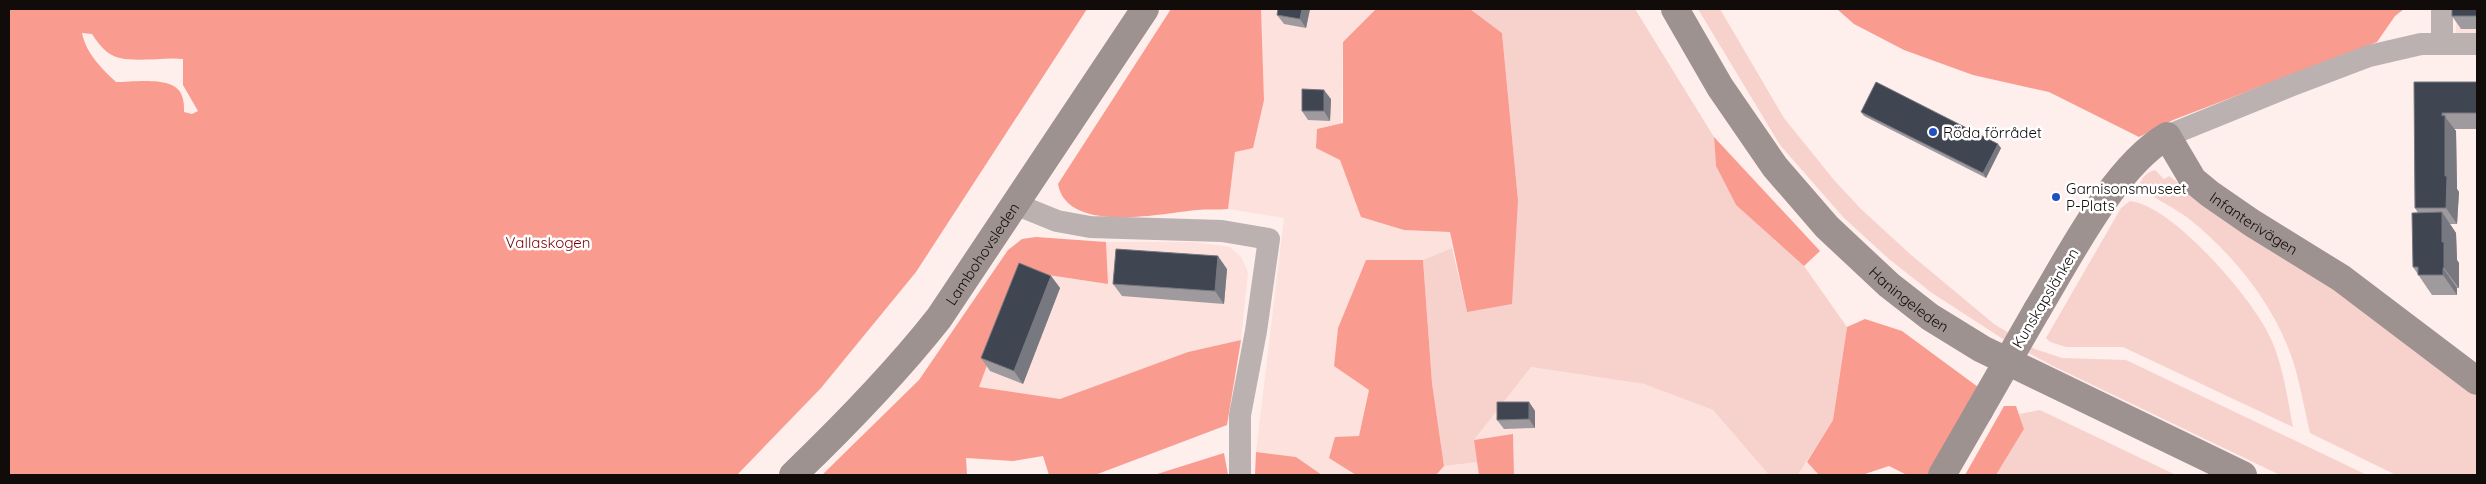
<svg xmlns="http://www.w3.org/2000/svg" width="2486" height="484" font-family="Quicksand,sans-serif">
  <rect width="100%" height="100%" fill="#feeeec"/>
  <g fill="#fde1dd">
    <polygon points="1261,9 1376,9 1343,42 1340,160 1361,217 1404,230 1450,232 1452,248 1423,260 1366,260 1338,328 1334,366 1369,389 1359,437 1329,457 1356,475 1322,475 1296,457 1256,452 1284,218 1228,209 1235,152 1264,100"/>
    <rect x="2456" y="9" width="21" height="26"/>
    <polygon points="1106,242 1192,242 1230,247 1241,257 1248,272 1241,340 1188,352 1060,399 979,387 1022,271 1107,284"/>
    <polygon points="1531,367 1644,384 1713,410 1769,475 1514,475 1513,434 1474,440"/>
    <polygon points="1478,462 1479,475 1436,475 1444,466"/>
    <polygon points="1807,462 1819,475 1798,475"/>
  </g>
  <g fill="#f7d2cd">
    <polygon points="1470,9 1635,9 1714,137 1716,166 1736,205 1804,266 1847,327 1833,420 1798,475 1769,475 1713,410 1644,384 1531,367 1474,440 1478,462 1444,466 1432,383 1423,260 1452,248 1467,312 1518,200 1502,33"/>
    <polygon points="1698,9 1720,9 1784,118 1834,180 1860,208 1910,254 1994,324 2035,349 2062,358 2126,360 2367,475 2280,475 2051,365 2003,339 1932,293 1889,259 1844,218 1780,145"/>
    <path d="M2155,170L2164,179L2169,176L2250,234L2339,290L2477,395V475H2396L2310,433C2304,408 2300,382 2292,358C2273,303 2233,254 2188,218C2174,208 2157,199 2142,190L2139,186C2141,178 2147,172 2155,170Z"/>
    <path d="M2130,201C2172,205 2252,298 2269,335C2283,363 2287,397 2293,427L2123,347H2066L2050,342L2046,338L2121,208Z"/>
    <polygon points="2040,410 2176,475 1996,475 2024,429 2019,414"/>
  </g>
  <g fill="#fa9b8f" fill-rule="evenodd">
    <path d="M9,9H1087L916,272L821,388L737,475H9ZM82,33L92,34C96,40 101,47 107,52C124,66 161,56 183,59V85L198,111L192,114L184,112C184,107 184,101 182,96C176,75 134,82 116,82C101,68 86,53 82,33Z"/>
    <path d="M1171,9H1261L1264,100L1253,148L1235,152L1228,209C1218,210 1207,209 1197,210C1163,213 1067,235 1058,184Z"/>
    <polygon points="1376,9 1470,9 1502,33 1518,200 1512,304 1467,312 1450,232 1404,230 1361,217 1340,160 1316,148 1317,129 1343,123 1343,42"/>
    <polygon points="1837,9 2404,9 2395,16 2377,42 2173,120 2139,137 2049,92 1973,75 1904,50 1854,24"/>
    <polygon points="1714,137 1820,251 1804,266 1736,205 1716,166"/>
    <polygon points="1036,237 1106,242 1108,284 1022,271 979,387 1060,399 1188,352 1241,340 1227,425 1095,475 1049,475 1043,456 1013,461 966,458 967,475 822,475 919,380 1008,250 1022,239"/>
    <polygon points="1366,260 1423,260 1432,383 1444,466 1436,475 1356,475 1329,458 1335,437 1359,436 1369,390 1334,366 1338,328"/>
    <polygon points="1865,319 1902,331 1978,387 1929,475 1907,475 1889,466 1862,475 1819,475 1807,462 1833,420 1847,327"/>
    <polygon points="2004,406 2016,406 2024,429 1996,475 1965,475"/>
    <polygon points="1513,434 1514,475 1479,475 1474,440"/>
    <polygon points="1256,452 1296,457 1322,475 1255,475"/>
    <polygon points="1224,453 1228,475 1154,475"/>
  </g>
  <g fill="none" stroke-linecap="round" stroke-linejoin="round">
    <g stroke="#bab1b0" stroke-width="22">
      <polyline points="2442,9 2442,44"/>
      <polyline points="2167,136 2290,86 2369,56 2421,44 2477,44"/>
      <polyline points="1015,204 1057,221 1090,227 1222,231 1269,239 1256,331 1240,415 1240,475"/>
    </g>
    <g stroke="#9e9290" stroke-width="28">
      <path id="s1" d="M1675,9L1720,87L1775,167L1827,227L1889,285L1930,317L1982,349L2243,475"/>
      <path id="s2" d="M2037,310C2069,257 2114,167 2167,136L2193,180L2210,194L2252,223L2341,278L2477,381"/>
      <path id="s3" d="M793,475C845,425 894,375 939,318L1145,9"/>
      <polyline points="1942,475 1979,411"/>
    </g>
    <polyline stroke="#9e9290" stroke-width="28" points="1979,411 2037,310"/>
  </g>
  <g fill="#9e9a9e">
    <polygon points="1310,9 1306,28 1284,24 1277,15"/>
    <polygon points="2477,9 2477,29 2461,29 2452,16"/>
    <polygon points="2414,82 2477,82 2477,129 2454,129 2456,131 2457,189 2459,192 2457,224 2450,224 2456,233 2457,260 2459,263 2459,288 2457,288 2457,295 2432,295 2413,267 2418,213 2415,208"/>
    <polygon points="1331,99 1330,121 1308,120 1302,111"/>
    <polygon points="1861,112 2001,148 1986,178 1864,116"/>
    <polygon points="1227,269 1224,304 1122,296 1113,284"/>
    <polygon points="1051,276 1060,288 1023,384 990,371 981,358"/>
    <polygon points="1529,402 1535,411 1535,428 1504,429 1497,420"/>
  </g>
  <g fill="#787880">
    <polygon points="1302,9 1310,9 1306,28 1300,19"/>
    <polygon points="1324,90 1331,99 1330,121 1324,111"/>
    <polygon points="2442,113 2456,131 2457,189 2459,192 2457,224 2446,208 2445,176"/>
    <polygon points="1998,144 2001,148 1986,178 1983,173"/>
    <polygon points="2442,212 2456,233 2457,260 2459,263 2459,288 2444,268 2442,242"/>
    <polygon points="1218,256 1227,269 1224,304 1215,291"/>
    <polygon points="2443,268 2457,288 2457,295 2443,275"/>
    <polygon points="1051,276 1060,288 1023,384 1014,371"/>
    <polygon points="1529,402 1535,411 1535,428 1529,419"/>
  </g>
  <g fill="#3f4551" stroke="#787880">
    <polygon points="1278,9 1302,9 1300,19 1277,15"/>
    <rect x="2452" y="9" width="25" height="7"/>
    <polygon points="1876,82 1998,144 1983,173 1861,112"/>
    <polygon points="2414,82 2477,82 2477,113 2442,113 2442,116 2445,115 2445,176 2447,176 2446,208 2415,208"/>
    <polygon points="1302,89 1324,90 1324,111 1302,111"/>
    <polygon points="2442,212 2442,242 2444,242 2444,268 2443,268 2443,275 2418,275 2418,267 2413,267 2412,213"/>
    <polygon points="1116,249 1218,256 1215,291 1113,284"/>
    <polygon points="1019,263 1051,276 1014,371 981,358"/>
    <polygon points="1497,402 1529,402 1529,419 1497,420"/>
  </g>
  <g fill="#2151be" stroke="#fff" stroke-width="2">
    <circle cx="1933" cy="132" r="5"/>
    <circle cx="2056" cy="197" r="5"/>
  </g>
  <g text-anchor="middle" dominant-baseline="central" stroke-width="5" stroke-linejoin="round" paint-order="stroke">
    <g font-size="15" fill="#110b0a" stroke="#fff" text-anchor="start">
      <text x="1943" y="132">Röda förrådet</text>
      <text x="2066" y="188">Garnisonsmuseet<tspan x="2066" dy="17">P-Plats</tspan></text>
    </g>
    <g font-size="15" fill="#110b0a" stroke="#fff">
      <text stroke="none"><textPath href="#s2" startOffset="345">Infanterivägen</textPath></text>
      <text stroke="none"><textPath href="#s3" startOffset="292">Lambohovsleden</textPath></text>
      <text transform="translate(2045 298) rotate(-59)">Kunskapslänken</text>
      <text stroke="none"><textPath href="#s1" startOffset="376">Haningeleden</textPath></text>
    </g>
    <g font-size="15" fill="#770006" stroke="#fff">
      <text x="548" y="242">Vallaskogen</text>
    </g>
  </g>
  <rect width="2486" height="484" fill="none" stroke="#110b0a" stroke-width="20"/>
</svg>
